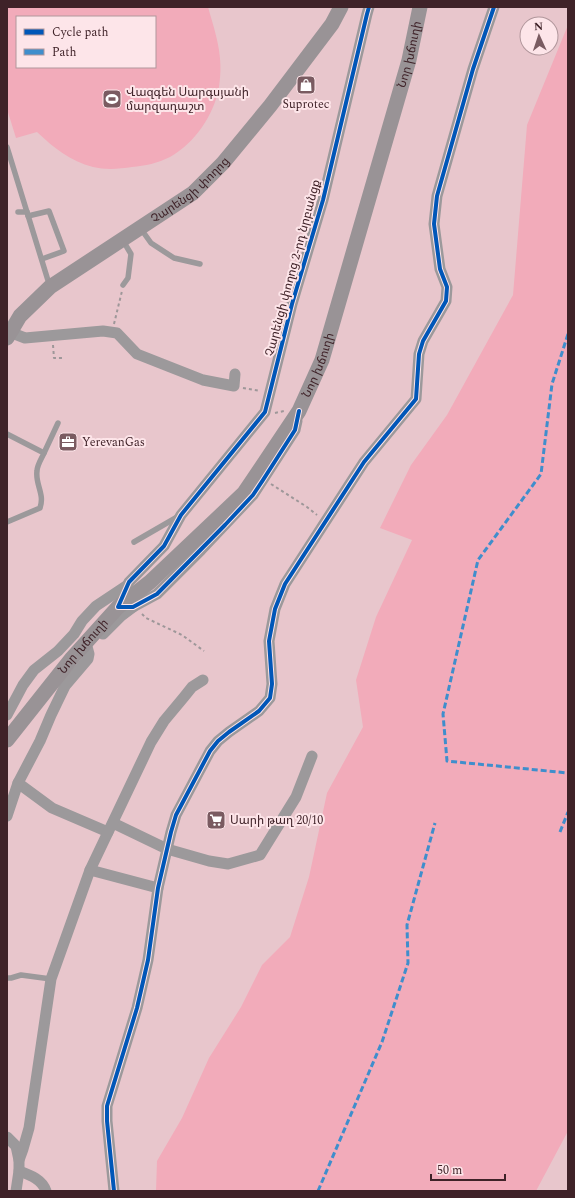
<svg xmlns="http://www.w3.org/2000/svg" width="575" height="1198" font-family="Spectral,'Noto Sans Armenian',serif">
  <rect width="100%" height="100%" fill="#e8c6cc"/>
  <g fill="#f2abba" fill-rule="evenodd">
    <path d="M7,7H208C216,35 224,57 219,87C214,115 195,143 170,157C158,163 145,166 132,167C120,169 105,170 93,167C70,161 54,148 37,132L16,138L7,109ZM17,17H155V67H17Z"/>
    <polygon points="568,25 568,1131 536,1191 156,1191 157,1161 182,1118 209,1058 241,1007 262,965 290,937 309,877 327,793 363,727 356,680 376,617 412,540 380,528 411,465 447,415 513,295 527,125"/>
  </g>
  <g fill="none" stroke-linecap="round" stroke-linejoin="round">
    <g stroke="#9e9799" stroke-width="2" stroke-dasharray="3 3" stroke-linecap="butt">
      <polyline points="114,324 122,291"/>
      <polyline points="53,345 54,358 63,358"/>
      <polyline points="243,388 260,391"/>
      <polyline points="275,413 284,411"/>
      <polyline points="271,484 307,507 317,515"/>
      <polyline points="142,614 146,618 182,635 204,651"/>
    </g>
    <g stroke="#9c999b" stroke-width="5.5">
      <polyline points="7,147 50,287"/>
      <polyline points="18,212 27,212"/>
      <polyline points="28,216 49,211 64,251 42,259"/>
      <polyline points="141,229 151,243 174,258 200,264"/>
      <polyline points="122,239 131,254 128,278 123,285"/>
      <path d="M7,434L44,453C42,458 37,465 37,471C35,484 45,494 40,508L7,522"/>
      <polyline points="44,453 58,423"/>
      <polyline points="134,542 179,516"/>
      <polyline points="7,978 11,978 21,975 51,979"/>
    </g>
    <g stroke="#9c999b" stroke-width="11">
      <polyline points="7,331 25,338 103,331 117,333 137,354 203,380 234,386 235,374"/>
      <polyline points="297,421 295,430 253,495 201,550 157,594 133,607 118,607 129,582 164,546 181,515 265,412 292,304 323,200 367,14 369,7"/>
      <polyline points="103,634 121,616 133,607"/>
      <polyline points="7,715 23,685 34,670 58,651 74,634 82,621 96,606 126,586"/>
      <polyline points="18,783 52,808 108,832"/>
      <polyline points="7,816 18,783 40,741 51,715 65,686 88,659 89,654 86,643"/>
      <polyline points="113,823 167,849 209,861 228,864 260,855 296,797 312,756"/>
      <polyline points="90,870 158,888"/>
      <polyline points="7,1137 16,1146 19,1160"/>
      <path d="M19,1171C30,1175 42,1179 46,1191"/>
      <polyline points="16,1191 19,1171 19,1160 23,1149 29,1128 51,979 90,870 151,742 164,721 184,697 192,687 203,680"/>
      <polyline points="114,1191 107,1121 107,1106 137,1008 148,960 158,888 171,832 176,815 210,751 218,741 229,732 259,711 270,698 272,684 269,641 275,609 285,584 364,462 416,399 419,354 423,341 446,301 447,287 440,269 434,224 437,196 473,69 494,7"/>
    </g>
    <g stroke="#999396" stroke-width="15">
      <path id="s1" d="M7,338L20,316L50,287L193,193L223,163L270,106L332,24L341,7"/>
      <path id="s2" d="M7,740L72,658L118,607L150,582L244,493L299,411L322,360L409,60L420,7"/>
    </g>
    <g stroke="#3f8ecc" stroke-width="3" stroke-dasharray="6 3" stroke-linecap="butt">
      <polyline points="568,334 552,384 541,474 478,560 443,714 447,761 568,773"/>
      <polyline points="560,832 568,812"/>
      <polyline points="318,1191 382,1042 408,963 407,925 435,823"/>
    </g>
    <g stroke="#fde5e9" stroke-width="6">
      <g id="cycleway">
        <polyline points="299,411 295,430 263,480 253,495 225,525 157,594 133,607 118,607 129,582 164,546 181,515 265,412 292,304 323,200 367,14 369,7"/>
        <polyline points="114,1191 107,1121 107,1106 137,1008 148,960 158,888 171,832 176,815 210,751 218,741 229,732 259,711 270,698 272,684 269,641 275,609 285,584 364,462 416,399 419,354 423,341 446,301 447,287 440,269 434,224 437,196 473,69 494,7"/>
      </g>
    </g>
    <use href="#cycleway" stroke="#0057b8" stroke-width="4"/>
  </g>
  <defs>
    <g id="shop-square" transform="scale(1)"><rect x="-9" y="-9" width="18" height="18" rx="4" fill="#7a5b61" stroke="#fde5e9"/><path d="M-5-2.5h2.3a2.7 3.5 0 0 1 5.4 0H5L5.5 6h-11ZM-1.5-2.5h3a1.5 2.3 0 0 0-3 0Z" fill="#fff"/></g>
    <g id="stadium-square" transform="scale(1)"><rect x="-9" y="-9" width="18" height="18" rx="4" fill="#7a5b61" stroke="#fde5e9"/><path d="M0-5a6.5 5 0 1 0 0 10a6.5 5 0 1 0 0-10ZM-3.5-1.8h7v3.6h-7Z" fill="#fff"/></g>
    <g id="office-square" transform="scale(1)"><rect x="-9" y="-9" width="18" height="18" rx="4" fill="#7a5b61" stroke="#fde5e9"/><path d="M-6-3h4V-5.5h4V-3h4V5H-6ZM-1-4.5V-3h2v-1.5ZM-6 0V1H6V0Z" fill="#fff"/></g>
    <g id="supermarket-square" transform="scale(1)"><rect x="-9" y="-9" width="18" height="18" rx="4" fill="#7a5b61" stroke="#fde5e9"/><path d="M-6-5.5h2.5l.6 2H6L4.5 2H-2.5L-4.4-4H-6ZM-1.5 3.2a1.3 1.3 0 1 0 .1 0ZM3 3.2a1.3 1.3 0 1 0 .1 0Z" fill="#fff"/></g>
  </defs>
  <g fill-rule="evenodd">
    <use href="#shop-square" x="306" y="85"/>
    <use href="#stadium-square" x="112" y="99"/>
    <use href="#office-square" x="68" y="442"/>
    <use href="#supermarket-square" x="216" y="820"/>
  </g>
  <g text-anchor="middle" dominant-baseline="central" stroke-width="4" stroke-linejoin="round" paint-order="stroke">
    <g font-size="12" fill="#3f2228" stroke="#fde5e9">
      <text stroke="none"><textPath href="#s2" startOffset="816">Նոր խճուղի</textPath></text>
      <text stroke="none"><textPath href="#s1" startOffset="238">Չարենցի փողոց</textPath></text>
      <text transform="translate(293 268) rotate(-75)">Չարենցի փողոց 2-րդ նրբանցք</text>
      <text stroke="none"><textPath href="#s2" startOffset="492">Նոր խճուղի</textPath></text>
      <text stroke="none"><textPath href="#s2" startOffset="121">Նոր խճուղի</textPath></text>
    </g>
    <g font-size="12" fill="#3f2228" stroke="#fde5e9" text-anchor="start">
      <text x="126" y="92">Վազգեն Սարգսյանի<tspan x="126" dy="14">մարզադաշտ</tspan></text>
      <text x="306" y="104" text-anchor="middle">Suprotec</text>
      <text x="82" y="442">YerevanGas</text>
      <text x="230" y="820">Սարի թաղ 20/10</text>
    </g>
  </g>
  <rect width="575" height="1198" fill="none" stroke="#3f2228" stroke-width="16"/>
  <rect x="16" y="16" width="140" height="52" fill="#fde5e9" stroke="#b1979c"/>
  <rect x="24" y="29" width="20" height="6" fill="#0057b8" stroke="#b1979c"/>
  <text x="52" y="36" font-size="12" fill="#3f2228">Cycle path</text>
  <rect x="24" y="49" width="20" height="6" fill="#3f8ecc" stroke="#b1979c"/>
  <text x="52" y="56" font-size="12" fill="#3f2228">Path</text>
  <g transform="translate(539 36) rotate(357)"><circle r="19" fill="#fde5e9" stroke="#b1979c"/>
  <path d="M0-3L7 15L0 10L-7 15Z" fill="#7a5b61"/>
  <text y="-6" font-size="11" font-weight="bold" text-anchor="middle" fill="#3f2228">N</text>
  </g>
  <path d="M431 1174v6h74v-6" fill="none" stroke="#3f2228" stroke-width="2"/>
  <text x="437" y="1174" font-size="12" fill="#3f2228" stroke="#fde5e9" stroke-width="3" paint-order="stroke">50 m</text>
</svg>
